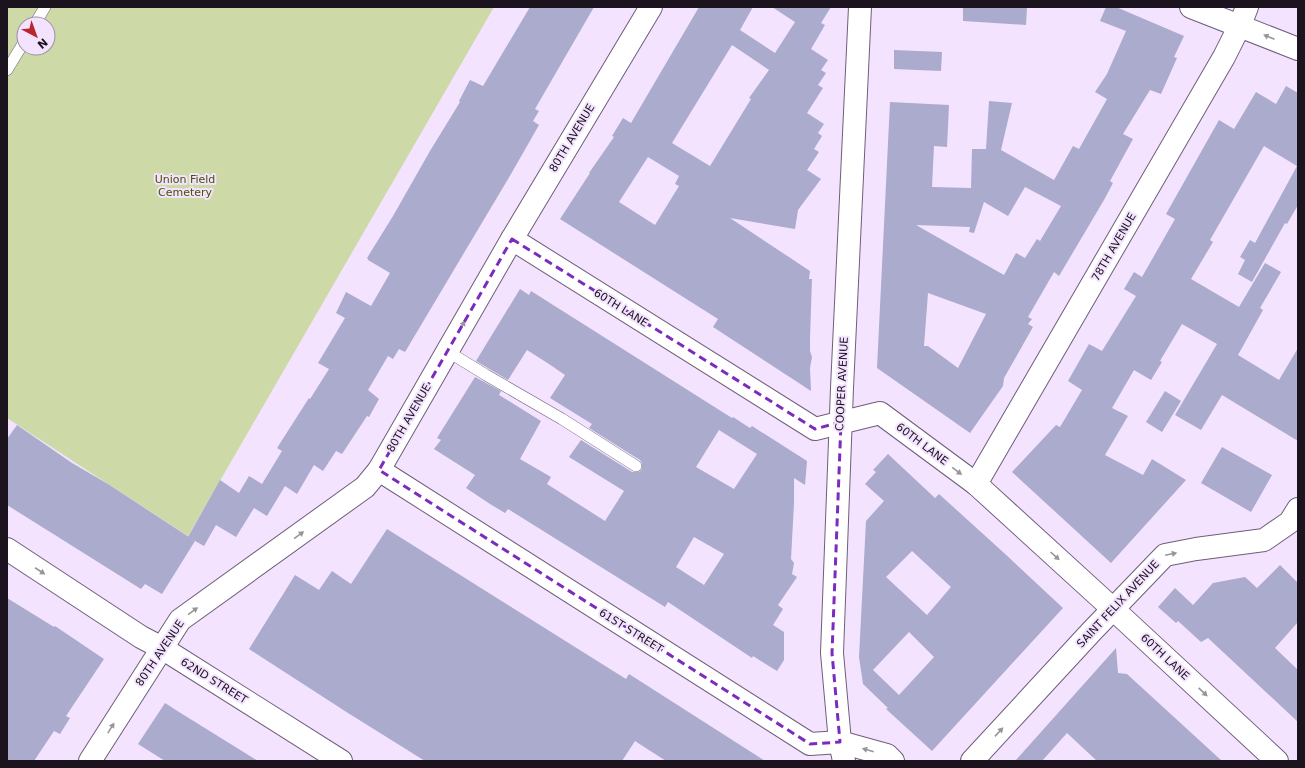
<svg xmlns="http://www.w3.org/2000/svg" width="1305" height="768" font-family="'DejaVu Sans',sans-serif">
  <rect width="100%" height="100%" fill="#f3e3fe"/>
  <path fill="#ced9a8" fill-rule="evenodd" d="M7,7H494L188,536L7,418ZM24,24H48V48H24Z"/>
  <g fill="#ababcd" fill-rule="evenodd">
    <polygon points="530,7 594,7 535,109 539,111 533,121 539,125 511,174 405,352 399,349 393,359 388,356 368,390 379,399 369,417 367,416 342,454 336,451 323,471 314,465 297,494 285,486 267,516 254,508 236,537 216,525 204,546 188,537 220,480 239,493 249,476 262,484 282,451 277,448 309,398 310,399 329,369 318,363 345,318 336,313 346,292 371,306 390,273 368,260 368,259 367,258 393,216 430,151 460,102 459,101 470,80 483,86"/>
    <path d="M699,7H753L740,30L775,53L795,22L772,7H831L821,23L825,25L811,49L828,60L821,70L826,73L818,85L823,88L807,113L824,124L818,133L822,136L814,149L819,152L807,170L821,179L798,210L795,229L730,218L810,271L809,279H812L810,338V351L812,357L810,368L811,391L713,327L718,319L560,219L590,173H589L614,137L612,136L623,118L631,123ZM732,45L769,70L749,98L751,99L710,166L672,143ZM648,157L679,176L675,184L679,186L655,225L619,202Z"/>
    <polygon points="963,7 1027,7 1026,25 963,21"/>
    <path d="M1106,7H1116L1184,36L1174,57L1177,58L1161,94L1150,90L1123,134L1133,139L1110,181L1113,183L1104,200L1059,276L1054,272L1028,317L1032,319L1028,324L1033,327L1004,378L1003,386L970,433L877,368L890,102L949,105L947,147L934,146L932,187L971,188L972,149H986L989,101L1012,103L1001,150L1054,180L1073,146L1079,149L1107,99L1095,92L1107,74L1126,31L1100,21ZM1025,187L1061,206L1040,241L1037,239L1025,258L1016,253L1004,275L916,225L970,227L969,232L974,233L984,202L1008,216ZM928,293L986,314L958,368L928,346H924Z"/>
    <polygon points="894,50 942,52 941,71 894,69"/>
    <polygon points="1286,86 1298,93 1298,205 1287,224 1285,223 1252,282 1238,274 1245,260 1240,257 1250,240 1255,243 1297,166 1264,146 1210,240 1213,242 1191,279 1239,307 1265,263 1281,272 1260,308 1263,310 1238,355 1279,380 1298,348 1298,441 1222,395 1201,430 1175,415 1217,344 1182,324 1160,361 1162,362 1151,380 1134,370 1112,408 1128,416 1105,455 1143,475 1152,459 1186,480 1111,563 1012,472 1056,425 1060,427 1082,390 1068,381 1089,344 1102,351 1136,296 1124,289 1134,272 1142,277 1175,219 1166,214 1219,120 1234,129 1256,92 1276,104"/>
    <path d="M520,289L529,295L531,291L732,418L733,417L750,428L752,426L807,461L805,485L794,478V503L791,559L794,563L792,574L797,577L778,605L783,609L773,625L784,632V660L777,671L753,656L752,658L668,602L665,607L508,509L505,513L490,504L466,488L475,475L434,449L441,440L437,438L475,377L501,391L499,395L541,421L520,459L551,477L547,484L605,521L624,491L569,457L581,440L632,472H639L642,469V463L640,460L589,428L592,424L550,398L565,375L549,364L527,350L508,380L476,361ZM719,430L757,454L734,489L696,467ZM694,537L724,554L704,585L676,567Z"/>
    <polygon points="1165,391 1181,401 1162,432 1146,422"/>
    <polygon points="17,425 72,463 108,484 195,541 162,594 145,584 141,589 7,505 7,439"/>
    <polygon points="1222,447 1272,475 1251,512 1201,483"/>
    <path d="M888,454L935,498L939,494L1003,552L1063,608L932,751L886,709L888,708L863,684L859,657L866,521L884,501L865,484L876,472L873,470ZM912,551L951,587L927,615L886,577ZM909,632L934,657L899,695L873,670Z"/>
    <polygon points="387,529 626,679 629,674 765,761 666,761 635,741 622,761 425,761 348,713 249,649 295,575 319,590 332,571 351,584"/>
    <polygon points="1280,565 1298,583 1298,622 1275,648 1298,670 1298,722 1208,638 1201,642 1178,621 1176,623 1158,607 1175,588 1193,605 1213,583 1245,577 1257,588"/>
    <polygon points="7,598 54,627 55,626 104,659 66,716 70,718 60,734 54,731 34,761 7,761"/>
    <polygon points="1116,648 1118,673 1127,674 1222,761 1097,761 1067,733 1042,761 1015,761"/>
    <polygon points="165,703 179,712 258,761 165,761 138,744"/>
  </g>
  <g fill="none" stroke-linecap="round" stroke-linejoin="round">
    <g stroke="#6f5e7a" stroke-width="12">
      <g id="service">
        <polyline points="35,24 45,7"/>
        <polyline points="7,70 24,42"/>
        <polyline points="447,351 486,375 562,419 636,466"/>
      </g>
    </g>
    <g stroke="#6f5e7a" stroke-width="24">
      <g id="minor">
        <polyline points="1191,7 1298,49"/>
        <polyline points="512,239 815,429 880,413 976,484 1113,609 1277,761"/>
        <polyline points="379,470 810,744 840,742 887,755 893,761"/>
        <polyline points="976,484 1224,57 1240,25 1247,7"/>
        <polyline points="7,549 141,637 162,648 341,761"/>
        <polyline points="972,761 1091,632 1165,555 1196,549 1264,540 1290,522 1298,509"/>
      </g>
    </g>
    <g stroke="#6f5e7a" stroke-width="24">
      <polyline id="tertiary" points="90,761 180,620 365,487 379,470 512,239 651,7"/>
    </g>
    <g stroke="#6f5e7a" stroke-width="24">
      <polyline id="secondary" points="844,761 840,742 832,653 842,388 860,7"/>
    </g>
    <use href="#service" stroke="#fff" stroke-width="11"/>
    <use href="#minor" stroke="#fff" stroke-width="22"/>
    <use href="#tertiary" stroke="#fff" stroke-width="22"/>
    <use href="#secondary" stroke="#fff" stroke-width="22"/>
  </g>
  <defs><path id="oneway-solid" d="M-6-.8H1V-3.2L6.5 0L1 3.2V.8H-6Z"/></defs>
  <g fill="#98959a">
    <use href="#oneway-solid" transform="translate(1269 37) rotate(-157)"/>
    <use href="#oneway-solid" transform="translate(462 326) rotate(-60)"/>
    <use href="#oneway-solid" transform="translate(957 471) rotate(37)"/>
    <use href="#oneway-solid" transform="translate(299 535) rotate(-36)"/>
    <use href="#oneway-solid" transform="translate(1171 554) rotate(-12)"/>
    <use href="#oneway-solid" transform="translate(1055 556) rotate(42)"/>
    <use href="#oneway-solid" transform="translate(40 571) rotate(33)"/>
    <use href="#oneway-solid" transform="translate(193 611) rotate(-36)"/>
    <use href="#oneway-solid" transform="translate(1203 692) rotate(43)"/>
    <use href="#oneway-solid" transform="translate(111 728) rotate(-58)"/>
    <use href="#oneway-solid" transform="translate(999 732) rotate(-47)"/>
    <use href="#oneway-solid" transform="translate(868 750) rotate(-164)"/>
  </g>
  <path fill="none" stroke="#7b2cbf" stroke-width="3" stroke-dasharray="8 5" stroke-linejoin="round" d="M512,239L815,429L841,422L832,653L840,742L810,744L379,470Z"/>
  <g text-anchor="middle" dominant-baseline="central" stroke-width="4" stroke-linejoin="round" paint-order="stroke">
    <g font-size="11" fill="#1b141f" stroke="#f3e3fe">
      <text transform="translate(572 138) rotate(-59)">80TH AVENUE</text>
      <text transform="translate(1114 247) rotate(-60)">78TH AVENUE</text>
      <text transform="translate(621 308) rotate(32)">60TH LANE</text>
      <text transform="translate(842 384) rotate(-87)">COOPER AVENUE</text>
      <text transform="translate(409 418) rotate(-60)">80TH AVENUE</text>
      <text transform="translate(922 444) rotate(37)">60TH LANE</text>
      <text transform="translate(1118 604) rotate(-47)">SAINT FELIX AVENUE</text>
      <text transform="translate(631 631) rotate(32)">61ST STREET</text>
      <text transform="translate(160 653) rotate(-56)">80TH AVENUE</text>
      <text transform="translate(1165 657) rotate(43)">60TH LANE</text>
      <text transform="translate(214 681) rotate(32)">62ND STREET</text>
    </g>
    <g font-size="11" fill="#475202" stroke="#f3e3fe">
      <text x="185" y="179">Union Field<tspan x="185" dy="13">Cemetery</tspan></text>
    </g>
  </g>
  <rect width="1305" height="768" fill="none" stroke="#1b141f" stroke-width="16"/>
  <g transform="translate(36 36) rotate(139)"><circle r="19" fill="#f3e3fe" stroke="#9d90a5"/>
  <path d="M0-3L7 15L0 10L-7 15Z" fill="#b7272c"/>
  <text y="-6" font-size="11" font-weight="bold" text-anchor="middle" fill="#1b141f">N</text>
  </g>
</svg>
